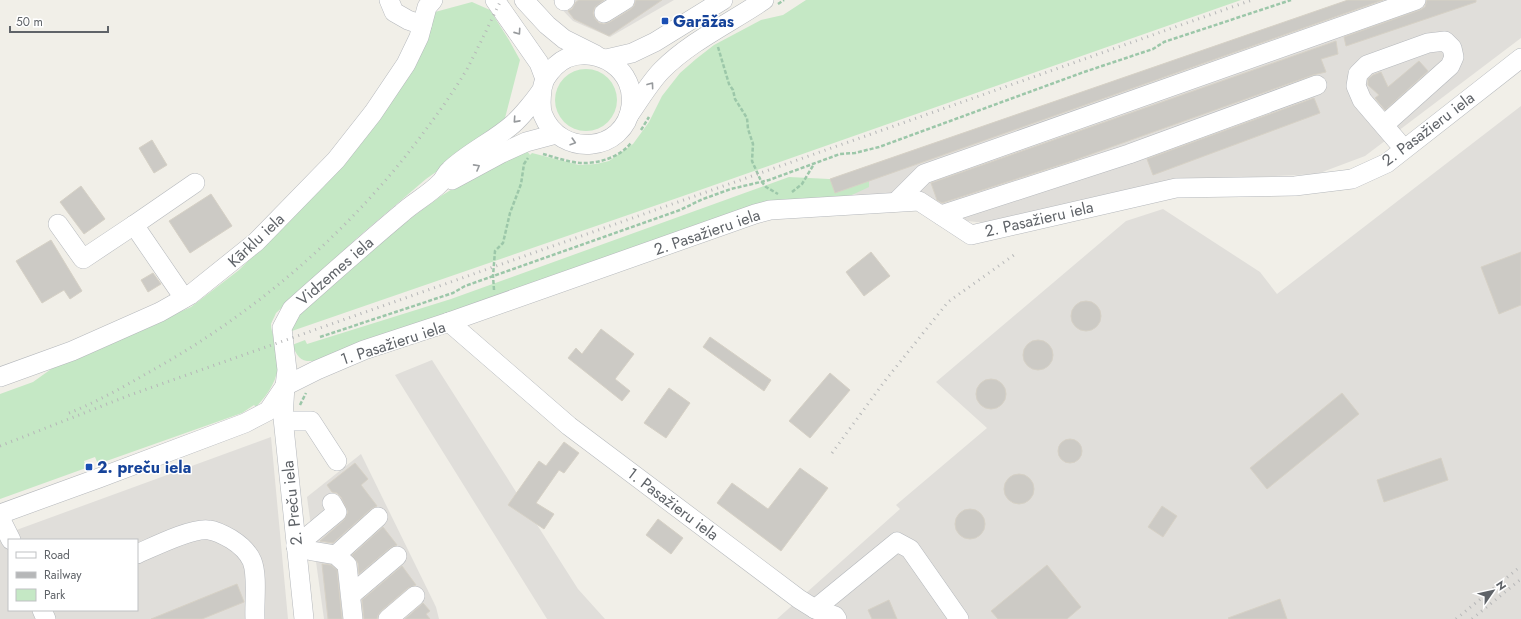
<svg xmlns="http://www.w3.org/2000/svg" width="1521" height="619" font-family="Jost,sans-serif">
  <rect width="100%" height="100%" fill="#f1efe8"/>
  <g fill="#e0deda" fill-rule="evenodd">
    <polygon points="553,0 674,0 610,37 573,21"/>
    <polygon points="1348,0 1521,0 1521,38 1365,156 1317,174 1214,179 986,223 958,220 896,193 862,195 835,193 830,179"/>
    <polygon points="1521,106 1521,619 777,619 900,509 896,505 987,428 936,382 1126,221 1163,209 1260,272 1277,294"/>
    <polygon points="432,360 578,589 605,619 547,619 395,375"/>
    <path d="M271,437L288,619H0V536ZM9,540H137V610H9Z"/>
    <polygon points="361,454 436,607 439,619 324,619 307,497"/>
  </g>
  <g fill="#c5e8c5">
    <polygon points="806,0 1241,0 683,196 289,332 300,314 403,224 441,196 488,167 525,148 530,155 532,153 579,165 596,164 609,161 633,144 649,122 662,96 680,73 696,59 714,45 761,20 783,15"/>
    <path d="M472,2L490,10L509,40L520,60L505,118L508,121L426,179L357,238L276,313C275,316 272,321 271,324C271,333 277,343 278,352C281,375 271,391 256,407L254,405L242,413L98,464L95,457L84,461L86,468L0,499V394L33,382L54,367L191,307L239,270L306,203L435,12Z"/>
    <circle cx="586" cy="100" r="31"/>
    <path d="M789,177L869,181V187L852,195L840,198L802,199L314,361C300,362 298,357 292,345L305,340L307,344L451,299Z"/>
  </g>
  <g fill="#cccac5" stroke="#d6d1c6">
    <polygon points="579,0 604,0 595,7 593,13 595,19 599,23 604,24 610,22 631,9 634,6 636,0 662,0 609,36 574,19 568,11 572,9 576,2"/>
    <polygon points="1348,0 1383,0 835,193 830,179"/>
    <polygon points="1427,0 1476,0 1476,2 1346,46 1344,37 1420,10 1425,7"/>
    <polygon points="1336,41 1338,54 1321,59 1326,72 1313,75 1072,161 942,203 937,200 931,183"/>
    <polygon points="1419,61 1428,71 1385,110 1375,98 1379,95 1368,85 1368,79 1373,75 1381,72 1388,87"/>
    <polygon points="1314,98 1320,113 1153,175 1147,159"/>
    <polygon points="152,140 167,165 154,173 139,148"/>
    <polygon points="81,186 105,219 84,234 60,202"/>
    <polygon points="211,194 232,226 190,253 169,221"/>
    <polygon points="51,240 82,291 70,299 64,290 42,303 16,261"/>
    <polygon points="871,252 890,276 864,296 846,272"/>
    <polygon points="1521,252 1521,305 1499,314 1481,267"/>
    <polygon points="153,273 161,284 148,292 141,280"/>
    <circle cx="1086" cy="316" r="15"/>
    <polygon points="601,329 634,354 615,379 630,391 622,401 568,358 576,348 582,354"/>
    <polygon points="710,337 771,380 764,391 703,347"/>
    <circle cx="1038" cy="355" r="15"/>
    <polygon points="830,373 850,390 810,438 789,421"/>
    <circle cx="991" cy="394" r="15"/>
    <polygon points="669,388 690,403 666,438 644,423"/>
    <polygon points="1342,393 1359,414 1267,489 1250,468"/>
    <circle cx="1070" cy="451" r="12"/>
    <polygon points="564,442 579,453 564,473 559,470 536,503 554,514 544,529 508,505 539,461 546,466"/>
    <polygon points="1441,458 1448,480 1384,502 1377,480"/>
    <polygon points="355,463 368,479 361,485 377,506 371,509 333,543 320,541 344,520 348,512 341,497 337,493 332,492 327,485"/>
    <polygon points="800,468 828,488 781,551 717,503 732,483 768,509"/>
    <circle cx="1019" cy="489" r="15"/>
    <polygon points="1162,506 1177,516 1163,537 1148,527"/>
    <circle cx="970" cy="524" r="15"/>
    <polygon points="658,519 683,538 671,554 646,535"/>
    <polygon points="383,527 397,545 390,548 359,574 358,563 352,555"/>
    <polygon points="322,564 331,565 337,570 342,619 328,619"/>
    <polygon points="1047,565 1081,607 1067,619 998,619 991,611"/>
    <polygon points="402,566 416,585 408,588 381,611 378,615 377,619 364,619 362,600"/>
    <polygon points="237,584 244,602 202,619 151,619"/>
    <polygon points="1280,599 1287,619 1229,619 1228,618"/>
    <polygon points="889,600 897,619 872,619 868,610"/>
    <polygon points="423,603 430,611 426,614 430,619 405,619"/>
  </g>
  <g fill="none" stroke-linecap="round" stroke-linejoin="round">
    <g stroke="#b5b8bc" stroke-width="20">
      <g id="minor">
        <polyline points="389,0 394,12 408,20 422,25"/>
        <polyline points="495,0 539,63 545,79"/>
        <polyline points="524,0 547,25 564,39 596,55"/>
        <polyline points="564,1 565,0"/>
        <polyline points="604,13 625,0"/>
        <polyline points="606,59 632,53 655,42 723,0"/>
        <path d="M629,115C639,101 650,82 662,70C691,41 730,23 764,0"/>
        <polyline points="1384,125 1450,66 1454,57 1452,48 1445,41 1428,43 1367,65 1358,74 1356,86 1362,100 1404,149"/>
        <polyline points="452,180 502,153 526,142 556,134"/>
        <polyline points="896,202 924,174 1416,0"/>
        <polyline points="941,215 1129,154 1317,85"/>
        <polyline points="58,224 83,259 134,225"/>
        <polyline points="184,298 134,225 195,183"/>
        <polyline points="449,322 569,426 799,599 815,609 835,616 837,619"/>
        <polyline points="0,377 72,351 160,312 190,295 256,242 336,160 373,113 406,64 419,37 427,7 433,0"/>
        <polyline points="284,421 311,421 337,461"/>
        <polyline points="0,514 99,478 245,423 268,411 285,386 317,370 364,350 449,322 755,214 770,210 919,201 971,235 1176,188 1295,186 1352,179 1387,163 1521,58"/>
        <polyline points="0,518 11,540"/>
        <polyline points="296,546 312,551 336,555 347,565 353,619"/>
        <polyline points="296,546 337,512 332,503"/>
        <path d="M137,554C153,547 193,527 209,530C217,531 224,535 231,539C239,544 248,552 252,561C258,576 254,603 255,619"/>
        <polyline points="336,555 378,517"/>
        <polyline points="351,595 397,556"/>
        <polyline points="815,609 897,542 910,549 959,619"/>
        <polyline points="42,610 46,619"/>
        <path d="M304,619L283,418L285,386L287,370L282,328L292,309C329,276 365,244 402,213C414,202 430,194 441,182C445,178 446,173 450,170C469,152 494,141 513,124C521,117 535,100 541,91C543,88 543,83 545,79C550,71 558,62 567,58C599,46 636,70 631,106C625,153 560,158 543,115C540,107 541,98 542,90"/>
        <polyline points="388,619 415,596"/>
      </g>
    </g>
    <g stroke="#9cc7a9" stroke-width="2.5" stroke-dasharray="4 2" stroke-linecap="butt">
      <polyline points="778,4 784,0"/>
      <polyline points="718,47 729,84 733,90 735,99 747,118 748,129 753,144 752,161 761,181 766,187 778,194"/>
      <polyline points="641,130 649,117"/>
      <path d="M543,154C554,157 568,162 580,163C597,164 619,158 631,143"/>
      <polyline points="792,192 802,184 814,164"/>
      <polyline points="494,290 493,276 495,251 503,243 510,213 521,184 524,164 528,158"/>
      <polyline points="320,337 453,293 465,286 680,210 703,199 731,189 769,180 840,154 855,153 879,147 1084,72 1153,49 1164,42 1291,0"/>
      <polyline points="300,405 306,393"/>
    </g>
    <use href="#minor" stroke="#fff" stroke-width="19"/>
    <g stroke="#b6b7b8" stroke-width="3" stroke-dasharray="1 5" stroke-linecap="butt">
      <path d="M69,413C97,402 125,386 151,371C257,312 352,230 424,132C439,112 454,91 467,69C479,46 490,23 501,0"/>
      <polyline points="0,446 130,395 266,347 1252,0"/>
      <polyline points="832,453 884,382 948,302 1014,255"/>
      <polyline points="1456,619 1521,566"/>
      <polyline points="1472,619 1521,579"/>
    </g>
  </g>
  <defs><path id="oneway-chevron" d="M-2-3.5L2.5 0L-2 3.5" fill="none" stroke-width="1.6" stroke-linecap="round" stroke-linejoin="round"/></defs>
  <g stroke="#979a9d">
    <use href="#oneway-chevron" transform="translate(518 32) rotate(55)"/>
    <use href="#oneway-chevron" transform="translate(651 85) rotate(-54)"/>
    <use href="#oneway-chevron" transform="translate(516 120) rotate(132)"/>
    <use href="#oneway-chevron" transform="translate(573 142) rotate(17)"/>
    <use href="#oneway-chevron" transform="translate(477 167) rotate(-29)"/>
  </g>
  <g fill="#1a4fb4" stroke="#fff" stroke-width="1.5">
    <rect x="661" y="17" width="8" height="8" rx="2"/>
    <rect x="85" y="463" width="8" height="8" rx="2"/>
  </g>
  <g text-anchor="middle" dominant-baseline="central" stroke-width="3" stroke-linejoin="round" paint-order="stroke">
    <g font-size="16" font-weight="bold" fill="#164399" stroke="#fff" text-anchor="start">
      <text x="673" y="21">Garāžas</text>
      <text x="97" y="467">2. preču iela</text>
    </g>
    <g font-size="16" fill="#5f6368" stroke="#fff">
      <text transform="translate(1428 129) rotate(-37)">2. Pasažieru iela</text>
      <text transform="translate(1039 219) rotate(-13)">2. Pasažieru iela</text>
      <text transform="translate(707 232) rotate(-19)">2. Pasažieru iela</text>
      <text transform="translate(256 240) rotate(-43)">Kārklu iela</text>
      <text transform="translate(335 271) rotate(-41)">Vidzemes iela</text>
      <text transform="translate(393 343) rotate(-18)">1. Pasažieru iela</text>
      <text transform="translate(292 503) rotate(-96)">2. Preču iela</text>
      <text transform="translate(673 504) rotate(37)">1. Pasažieru iela</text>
    </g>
  </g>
  <rect x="8" y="539" width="130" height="72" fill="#ffffff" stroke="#bfc1c3"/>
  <rect x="16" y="552" width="20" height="6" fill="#ffffff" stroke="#bfc1c3"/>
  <text x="44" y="559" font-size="12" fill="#5f6368">Road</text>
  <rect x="16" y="572" width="20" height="6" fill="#b6b7b8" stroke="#bfc1c3"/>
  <text x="44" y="579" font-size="12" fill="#5f6368">Railway</text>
  <rect x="16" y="589" width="20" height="12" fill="#c5e8c5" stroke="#bfc1c3"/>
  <text x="44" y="599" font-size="12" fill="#5f6368">Park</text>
  <g transform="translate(1493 591) rotate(56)" stroke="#ffffff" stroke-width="3" paint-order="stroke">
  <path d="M0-3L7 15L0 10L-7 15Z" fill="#5f6368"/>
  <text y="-6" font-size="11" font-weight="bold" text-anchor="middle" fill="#5f6368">N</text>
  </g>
  <path d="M10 26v6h98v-6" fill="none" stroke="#5f6368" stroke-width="2"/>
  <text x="16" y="26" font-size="12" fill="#5f6368" stroke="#ffffff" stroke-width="3" paint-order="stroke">50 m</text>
</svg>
